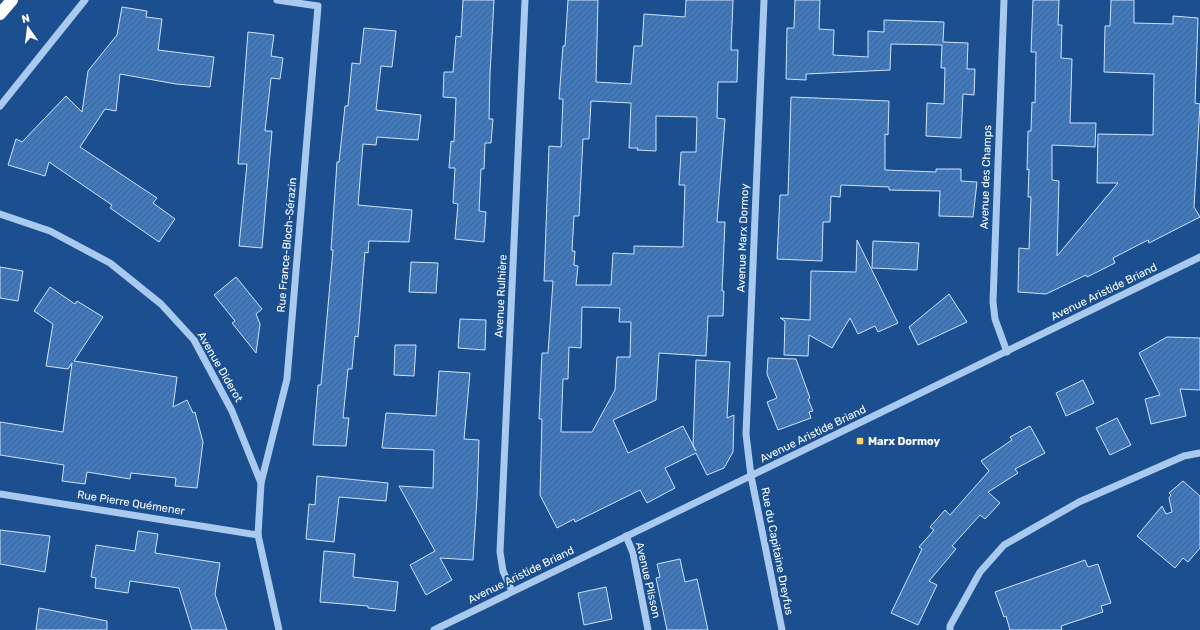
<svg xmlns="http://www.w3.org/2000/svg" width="1200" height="630" font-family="Rubik,sans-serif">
  <defs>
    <pattern id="building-hatch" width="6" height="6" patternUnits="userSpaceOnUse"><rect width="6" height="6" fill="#4478b7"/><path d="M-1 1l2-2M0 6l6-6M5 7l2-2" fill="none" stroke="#486282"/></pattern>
  </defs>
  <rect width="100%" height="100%" fill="#1b4f8f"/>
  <g fill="url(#building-hatch)" stroke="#cfe3fa" fill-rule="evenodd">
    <polygon points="463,0 494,0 490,74 489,119 493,119 491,143 485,143 484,169 481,169 479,211 486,212 484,242 455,239 458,204 453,203 455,168 449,168 451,141 454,142 456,98 443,97 444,72 453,72 456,36 461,37"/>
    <path d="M568,0H598L596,82L631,84L634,46H642L644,14L685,17L686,0H733L731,50H738L737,82H718L717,118L725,119L717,222H725L722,291H724L723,316H708L706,356L659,353L656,400L613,420L628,453L683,426L696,451L693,446L696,360L730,362L727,418L734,415L733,452L724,468L707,475L696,453L665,468L675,488L647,503L640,490L575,522L574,519L557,528L540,495L542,419H539L542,353H548L553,281H544L549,146L561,147L563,99H559L563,46H565ZM591,101L631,103L629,148H638L637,150L656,151V116L697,117L696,152H681L679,185H685L683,247L634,246V254L613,253L611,285H576L578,266L574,265L575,251H572L574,216H579L583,139H589ZM582,307L620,308L619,322H631L630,357H617L615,390L592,432H561L563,379H568L569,347L581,348Z"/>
    <polygon points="795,0 820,0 819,29 834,30 833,55 868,57 868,31 884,32 884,20 944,22 943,42 968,43 967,69 975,69 974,95 963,94 961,138 926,136 927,103 944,104 945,68 941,68 942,45 891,44 890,70 806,74 806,80 786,79 787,28 794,28"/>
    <polygon points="1033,0 1059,0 1058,25 1062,25 1061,58 1072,59 1070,123 1096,123 1095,147 1052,145 1052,180 1059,181 1057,256 1118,183 1097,183 1098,134 1153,135 1154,74 1104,72 1105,26 1110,26 1111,0 1134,0 1134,23 1173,24 1173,16 1198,18 1195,103 1200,104 1194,207 1200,217 1149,243 1148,240 1113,258 1115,263 1087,277 1086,275 1046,294 1018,292 1019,248 1029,249 1031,197 1028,197 1029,169 1027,170 1028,131 1031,131 1032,102 1035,103 1036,52 1031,52"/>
    <polygon points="122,7 147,11 146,17 162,19 158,50 214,57 210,87 176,84 120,74 116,111 105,109 80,147 157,198 153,203 175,219 159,242 110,208 112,205 49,162 45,176 8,165 16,139 22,142 66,96 82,112 88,71 117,35"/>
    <polygon points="364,28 396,31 392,67 381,66 376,110 421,115 418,140 377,137 376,145 363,144 358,205 412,210 409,242 369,241 368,253 365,252 358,337 355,336 352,369 348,369 343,418 349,418 346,446 313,445 318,385 321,385 333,250 331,250 337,162 339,162 345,106 348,106 352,63 360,64"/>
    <polygon points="248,32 274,35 271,56 283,58 280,79 271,78 265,131 272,131 262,248 239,246 247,164 238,164"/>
    <polygon points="791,97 889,101 888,135 885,134 885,170 936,172 936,169 961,169 961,181 977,182 973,217 939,216 940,191 889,190 889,187 841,185 840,197 831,196 830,222 823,222 822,261 777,259 780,195 788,195"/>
    <polygon points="857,240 898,323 878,332 875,326 858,334 850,318 832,348 809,335 808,356 784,355 785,321 780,318 810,320 811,271 856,272"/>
    <polygon points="873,241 919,243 917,270 872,268"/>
    <polygon points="411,262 438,263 436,293 409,292"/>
    <polygon points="0,267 23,271 18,301 0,298"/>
    <polygon points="236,277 262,309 256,314 260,324 256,353 232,323 235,321 214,295"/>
    <polygon points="50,287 75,304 77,301 103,317 74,361 177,377 173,407 187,400 193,413 195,412 203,442 197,488 175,486 176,478 131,473 130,479 87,472 85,484 62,481 64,465 0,455 0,422 63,432 72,363 68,369 46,366 53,324 34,311"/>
    <polygon points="949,294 967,322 918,345 909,327"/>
    <polygon points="460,319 486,320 485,350 458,348"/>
    <polygon points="1167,337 1200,338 1200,390 1180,389 1186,416 1151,424 1145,399 1160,395 1139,353"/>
    <polygon points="395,345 416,345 414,376 394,375"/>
    <polygon points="768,358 796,359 810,398 808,399 813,411 809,412 811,418 778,430 767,402 777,398 767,374"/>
    <polygon points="439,371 470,373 464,439 479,440 477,498 473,560 440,558 452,580 426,595 410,565 435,551 399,486 433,488 434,450 382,448 386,413 436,416"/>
    <polygon points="1083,380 1094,403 1066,416 1056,393"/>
    <polygon points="1117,418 1131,445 1110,455 1096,428"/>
    <polygon points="1030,426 1045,453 1015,469 1018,473 988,492 1000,503 985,519 980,515 952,546 956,549 929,581 937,585 918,625 891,613 922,549 919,547 934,530 930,527 945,510 950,515 989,471 981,461 1012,440 1010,437"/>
    <polygon points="317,476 388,483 386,501 339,497 334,542 306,539 309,504 315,505"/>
    <polygon points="1183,481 1200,496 1200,548 1188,562 1183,558 1175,568 1137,536 1162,506 1166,514 1172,512 1169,498 1171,495 1169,493"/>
    <polygon points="0,530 50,536 45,572 0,564"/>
    <polygon points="138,531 158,534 155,553 220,563 215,594 227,630 192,630 179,588 130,581 128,593 95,588 96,578 91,577 96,545 135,551"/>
    <polygon points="324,551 355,554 353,577 398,582 395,611 368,608 368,606 320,602"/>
    <polygon points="680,559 685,582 697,579 708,630 667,630 656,578 660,577 657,564"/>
    <polygon points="1085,560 1088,567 1098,564 1111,603 1101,606 1103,612 1061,626 1062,630 1010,630 1006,616 1004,617 995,592"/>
    <polygon points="606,587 612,619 584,625 578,593"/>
    <polygon points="39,608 107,621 107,630 36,630"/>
  </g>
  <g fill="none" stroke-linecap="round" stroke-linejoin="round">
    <g stroke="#a9c9ee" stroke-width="7">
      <polyline points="764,0 746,434 751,476 782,630"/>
      <polyline points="1004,0 993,302 995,319 1007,352"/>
      <polyline points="0,106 85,0"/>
      <polyline points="0,214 50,231 110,263 161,304 194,340 232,411 261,483 258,535 279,630"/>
      <polyline points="261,483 287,379 318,6 277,0"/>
      <polyline points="0,494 258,535"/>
      <polyline points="626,536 633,553 648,630"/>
      <polyline points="512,591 503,571 500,552 525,0"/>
      <polyline points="434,630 1200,257"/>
      <polyline points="950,630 950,626 980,572 1004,545 1079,502 1184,456 1200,453"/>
    </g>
    <polyline stroke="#fff" stroke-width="12" points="0,14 12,0"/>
  </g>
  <rect fill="#ffd166" stroke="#1b4f8f" stroke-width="1.5" x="856" y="437" width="8" height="8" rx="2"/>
  <g text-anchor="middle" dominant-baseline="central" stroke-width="4" stroke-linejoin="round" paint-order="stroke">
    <g font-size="11" fill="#fff" stroke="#1b4f8f">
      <text transform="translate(986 177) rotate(-88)">Avenue des Champs</text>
      <text transform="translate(743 238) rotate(-88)">Avenue Marx Dormoy</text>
      <text transform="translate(287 245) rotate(-85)">Rue France-Bloch-Sérazin</text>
      <text transform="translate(1104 292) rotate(-26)">Avenue Aristide Briand</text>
      <text transform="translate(501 296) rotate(-87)">Avenue Rulhière</text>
      <text transform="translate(220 367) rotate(60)">Avenue Diderot</text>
      <text transform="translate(813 434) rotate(-26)">Avenue Aristide Briand</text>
      <text transform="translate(131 503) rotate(9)">Rue Pierre Quémener</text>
      <text transform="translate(777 551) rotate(79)">Rue du Capitaine Dreyfus</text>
      <text transform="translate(521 575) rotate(-26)">Avenue Aristide Briand</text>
      <text transform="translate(648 580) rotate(77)">Avenue Plisson</text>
    </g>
    <g font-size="11" font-weight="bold" fill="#fff" stroke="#1b4f8f" text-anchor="start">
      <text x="868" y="441">Marx Dormoy</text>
    </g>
  </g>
  <g transform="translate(28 28) rotate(346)" stroke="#1b4f8f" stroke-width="3" paint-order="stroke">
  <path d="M0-3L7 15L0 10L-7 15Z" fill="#ffffff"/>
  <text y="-6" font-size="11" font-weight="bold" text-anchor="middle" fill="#ffffff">N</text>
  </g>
</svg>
